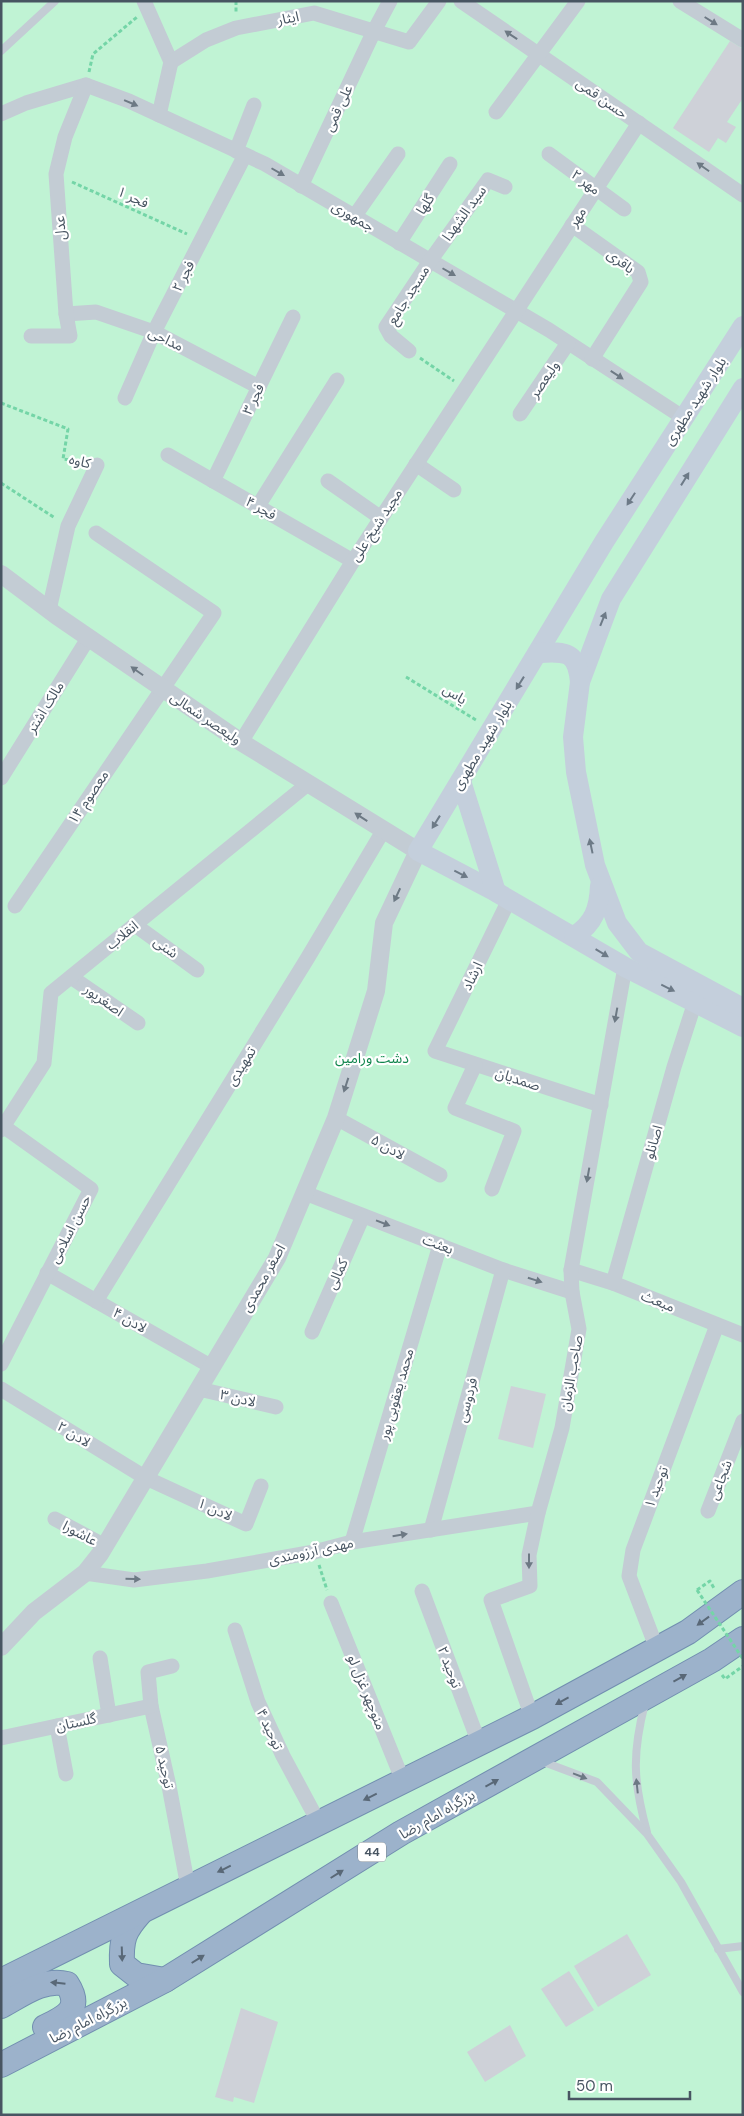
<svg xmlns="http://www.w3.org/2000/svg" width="744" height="2116" font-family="'DM Sans','Noto Sans Arabic',sans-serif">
  <rect width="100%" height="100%" fill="#f5f2f2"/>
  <rect fill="#c0f3d4" x="1" y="1" width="742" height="2114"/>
  <g fill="#ced1d8">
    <polygon points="730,41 743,49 743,98 727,122 736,127 726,143 718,138 709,152 673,128"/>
    <polygon points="511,1386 546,1394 533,1448 498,1439"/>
    <polygon points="627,1934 651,1975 598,2007 574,1966"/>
    <polygon points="569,1971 594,2010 566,2027 541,1989"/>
    <polygon points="241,2008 278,2022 254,2103 234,2097 233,2102 215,2097"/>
    <polygon points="510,2025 526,2056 485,2082 467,2052"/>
  </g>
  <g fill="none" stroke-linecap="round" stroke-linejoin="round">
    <g stroke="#728fb0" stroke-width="26">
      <g id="trunk">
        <path d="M140,1913C124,1931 121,1939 122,1964L136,1975L165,1980"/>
        <polyline points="1,1981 532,1717 688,1632 743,1592"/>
        <path d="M1,2006C22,1995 43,1978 67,1984C83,2009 66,2017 45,2027"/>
        <polyline points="1,2065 165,1980 401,1833 712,1660 743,1639"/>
      </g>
    </g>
    <g stroke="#74d5a7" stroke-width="3" stroke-dasharray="4 2.5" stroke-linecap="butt">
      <polyline points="236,1 236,14"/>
      <polyline points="89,72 93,54 137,17"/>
      <polyline points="72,182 187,234"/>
      <polyline points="420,358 454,381"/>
      <polyline points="1,403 68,429 63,459 83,462"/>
      <polyline points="1,483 55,518"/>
      <polyline points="406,677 476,720"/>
      <polyline points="319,1565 327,1590"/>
      <polyline points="697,1590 710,1581 715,1590"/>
      <polyline points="722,1675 725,1679 743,1666"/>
    </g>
    <g stroke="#c3ccd4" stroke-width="8">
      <polyline points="1,51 55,1"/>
      <path d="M645,1703C632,1754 633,1781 647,1832"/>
      <polyline points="541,1761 597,1782 647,1834 681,1882 743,1992"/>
      <polyline points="718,1949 743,1946"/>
    </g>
    <g stroke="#c3ccd4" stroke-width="15">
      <polyline points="144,1 171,62 159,115"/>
      <polyline points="461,1 743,195"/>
      <polyline points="680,1 743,40"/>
      <polyline points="171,62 206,40 236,28 314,13 409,42 439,1"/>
      <polyline points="496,112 578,1"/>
      <polyline points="1,114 26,103 86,85 129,101 265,164 549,330 684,418"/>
      <polyline points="236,151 254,105"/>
      <polyline points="549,154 624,209"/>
      <polyline points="301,186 374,31 390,1"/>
      <polyline points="354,217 398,154"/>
      <polyline points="572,225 638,272 641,282 592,359"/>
      <polyline points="399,243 450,164"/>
      <polyline points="66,314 96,312 154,332 259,387"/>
      <polyline points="31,336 70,336 66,314 56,174 65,137 86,85"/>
      <polyline points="409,351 391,336 386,327 430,261 488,180 505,187"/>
      <polyline points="125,398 154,332 245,155"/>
      <polyline points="520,414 568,343"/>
      <polyline points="168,455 353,561"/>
      <polyline points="416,464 454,490"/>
      <polyline points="213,481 293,317"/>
      <polyline points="328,481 381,518"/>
      <polyline points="258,506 337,380"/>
      <polyline points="49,610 68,526 97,465"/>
      <polyline points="241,742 353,561 639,123"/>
      <polyline points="1,778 89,637"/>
      <polyline points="509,900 435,1051 601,1105"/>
      <polyline points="15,906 214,613 96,533"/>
      <polyline points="135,925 197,970"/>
      <polyline points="71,977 138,1023"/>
      <polyline points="475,1065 455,1108 514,1131 492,1189"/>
      <polyline points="336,1118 440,1175"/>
      <polyline points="1,1130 44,1063 51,993 309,783"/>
      <polyline points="305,1193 503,1270 572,1292"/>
      <polyline points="571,1270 613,1283 743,1335"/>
      <polyline points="47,1273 212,1367"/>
      <polyline points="613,1283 674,1067 695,1002"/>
      <polyline points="96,1301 307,959 383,831"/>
      <polyline points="312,1332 363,1216"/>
      <polyline points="1,1364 91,1189 3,1126"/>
      <polyline points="1,1389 146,1478 246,1524 261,1486"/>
      <polyline points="199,1389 276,1407"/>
      <polyline points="708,1511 743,1421"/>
      <polyline points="55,1519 105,1546"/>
      <polyline points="431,1530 503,1270"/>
      <polyline points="352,1542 440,1245"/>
      <polyline points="85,1573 134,1580 207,1571 314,1552 352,1542 538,1513"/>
      <polyline points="422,1591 479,1743"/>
      <polyline points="331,1603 403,1781"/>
      <polyline points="235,1630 258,1702 283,1756 319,1823"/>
      <polyline points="657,1649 629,1576 633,1550 717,1325"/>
      <polyline points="100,1658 109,1715"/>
      <polyline points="172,1666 148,1672 151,1706 169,1786 188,1887"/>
      <polyline points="532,1717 491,1600 530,1586 529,1555 538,1513 562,1428 579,1329 572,1292 571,1270 625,967"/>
      <polyline points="57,1726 66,1774"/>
      <polyline points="1,1738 151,1706"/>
    </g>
    <polyline stroke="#c3ccd4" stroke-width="18" points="1,574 57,616 241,742 418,851 384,923 376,991 336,1118 277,1258 100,1554 85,1573 34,1612 1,1647"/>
    <g stroke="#c4cfdc" stroke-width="20">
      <polyline points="743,326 604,542 418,851 496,892 625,967 743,1027"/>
      <polyline points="743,388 611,599 580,682 573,737 576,772 595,865 617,923 639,952 743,1008"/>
      <path d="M539,653C567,651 577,652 580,682"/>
      <polyline points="461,781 496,892"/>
      <path d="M574,936C594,924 599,908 600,886"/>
    </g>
    <use href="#trunk" stroke="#9cb2cb" stroke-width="24"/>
    <polyline stroke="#74d5a7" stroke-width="3" stroke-dasharray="4 2.5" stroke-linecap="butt" points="697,1590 743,1659"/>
  </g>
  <defs><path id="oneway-solid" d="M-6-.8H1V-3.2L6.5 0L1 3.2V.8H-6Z" transform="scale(1.25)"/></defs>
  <g fill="#6d7984">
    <use href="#oneway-solid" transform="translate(711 21) rotate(32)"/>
    <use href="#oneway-solid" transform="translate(511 35) rotate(-146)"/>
    <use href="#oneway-solid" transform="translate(131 103) rotate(23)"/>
    <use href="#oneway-solid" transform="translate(703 167) rotate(-145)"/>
    <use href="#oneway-solid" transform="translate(278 172) rotate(30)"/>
    <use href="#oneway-solid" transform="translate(449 272) rotate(30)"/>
    <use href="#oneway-solid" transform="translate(617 375) rotate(33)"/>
    <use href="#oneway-solid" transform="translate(137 671) rotate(-145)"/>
    <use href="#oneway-solid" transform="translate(361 817) rotate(-147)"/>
    <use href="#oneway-solid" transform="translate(397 895) rotate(115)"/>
    <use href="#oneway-solid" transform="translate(616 1015) rotate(100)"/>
    <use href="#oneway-solid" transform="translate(346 1085) rotate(108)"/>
    <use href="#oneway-solid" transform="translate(588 1175) rotate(100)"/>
    <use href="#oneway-solid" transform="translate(383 1223) rotate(21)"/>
    <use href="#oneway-solid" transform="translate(535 1280) rotate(18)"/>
    <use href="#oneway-solid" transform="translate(400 1535) rotate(-9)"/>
    <use href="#oneway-solid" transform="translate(529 1561) rotate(90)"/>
    <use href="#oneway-solid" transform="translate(133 1579) rotate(2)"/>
    <use href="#oneway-solid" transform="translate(580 1776) rotate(21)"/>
    <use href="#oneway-solid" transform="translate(637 1786) rotate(-96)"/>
  </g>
  <g fill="#6d7a87">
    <use href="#oneway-solid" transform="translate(685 479) rotate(-58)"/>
    <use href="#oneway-solid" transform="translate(631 499) rotate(123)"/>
    <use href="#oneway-solid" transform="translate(603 619) rotate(-68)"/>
    <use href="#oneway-solid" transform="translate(520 683) rotate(122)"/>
    <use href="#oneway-solid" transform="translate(436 822) rotate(122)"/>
    <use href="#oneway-solid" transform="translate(591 846) rotate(-102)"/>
    <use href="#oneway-solid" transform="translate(461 874) rotate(27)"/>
    <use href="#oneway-solid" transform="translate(602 953) rotate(31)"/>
    <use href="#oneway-solid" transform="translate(668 988) rotate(26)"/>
  </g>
  <g fill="#596877">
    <use href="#oneway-solid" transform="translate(703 1621) rotate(144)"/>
    <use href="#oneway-solid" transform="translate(680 1678) rotate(-29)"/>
    <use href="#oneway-solid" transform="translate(562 1701) rotate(151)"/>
    <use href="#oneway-solid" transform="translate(492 1783) rotate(-29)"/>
    <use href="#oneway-solid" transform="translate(370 1797) rotate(154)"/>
    <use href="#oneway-solid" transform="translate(224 1869) rotate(154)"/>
    <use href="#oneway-solid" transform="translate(337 1874) rotate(-32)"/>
    <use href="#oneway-solid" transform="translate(122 1954) rotate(88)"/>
    <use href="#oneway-solid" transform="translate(198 1959) rotate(-32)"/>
    <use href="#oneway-solid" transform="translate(58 1983) rotate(-174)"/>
  </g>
  <g text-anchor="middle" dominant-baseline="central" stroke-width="4.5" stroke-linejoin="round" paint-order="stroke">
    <rect fill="#fff" stroke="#7f8891" stroke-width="1" x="358" y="1842.5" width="28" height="19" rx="4"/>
    <g font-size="12" font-weight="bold" fill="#485562">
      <text x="372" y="1852">44</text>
    </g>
    <g font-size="14" fill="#485562" stroke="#fff">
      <text transform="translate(288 18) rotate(-11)">ایثار</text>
      <text transform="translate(602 98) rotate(35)">حسن قمی</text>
      <text transform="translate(338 108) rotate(-65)">علی قمی</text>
      <text transform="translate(586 182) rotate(37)">مهر ۲</text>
      <text transform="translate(133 197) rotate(25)">فجر ۱</text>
      <text transform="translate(425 204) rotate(-57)">گلها</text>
      <text transform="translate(464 213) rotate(-54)">سید الشهدا</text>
      <text transform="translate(353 216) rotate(30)">جمهوری</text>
      <text transform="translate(577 217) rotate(-57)">مهر</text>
      <text transform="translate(60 228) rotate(-94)">عدل</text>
      <text transform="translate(621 261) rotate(37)">باقری</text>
      <text transform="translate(183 276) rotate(-63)">فجر ۲</text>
      <text transform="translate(408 295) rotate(-58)">مسجد جامع</text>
      <text transform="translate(166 339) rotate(26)">مداحی</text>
      <text transform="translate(544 379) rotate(-56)">ولیعصر</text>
      <text transform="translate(253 399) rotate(-64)">فجر ۳</text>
      <text transform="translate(695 401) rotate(-57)">بلوار شهید مطهری</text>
      <text transform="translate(80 461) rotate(14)">کاوه</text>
      <text transform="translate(261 508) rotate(30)">فجر ۴</text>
      <text transform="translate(376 525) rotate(-57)">مجید شیخ علی</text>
      <text transform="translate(455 694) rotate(32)">یاس</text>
      <text transform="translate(45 707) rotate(-58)">مالک اشتر</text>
      <text transform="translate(206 718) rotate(34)">ولیعصر شمالی</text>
      <text transform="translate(482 745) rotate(-59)">بلوار شهید مطهری</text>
      <text transform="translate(88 797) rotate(-56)">۱۴ معصوم</text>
      <text transform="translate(122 935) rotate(-39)">انقلاب</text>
      <text transform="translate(166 947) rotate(36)">شنی</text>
      <text transform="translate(472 976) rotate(-64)">ارشاد</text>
      <text transform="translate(104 1000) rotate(35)">اصغرپور</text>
      <text transform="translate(241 1066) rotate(-58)">تمهیدی</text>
      <text transform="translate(518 1079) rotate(18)">صمدیان</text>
      <text transform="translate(653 1142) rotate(-74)">اصانلو</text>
      <text transform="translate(388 1147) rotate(29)">لادن ۵</text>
      <text transform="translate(70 1229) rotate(-63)">حسن اسلامی</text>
      <text transform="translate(438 1244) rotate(21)">بعثت</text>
      <text transform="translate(337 1274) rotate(-66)">کمالی</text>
      <text transform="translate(263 1278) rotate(-61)">اصغر محمدی</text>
      <text transform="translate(658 1301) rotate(22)">مبعث</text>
      <text transform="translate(130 1320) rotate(30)">لادن ۴</text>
      <text transform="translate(571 1373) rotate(-80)">صاحب الزمان</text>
      <text transform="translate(396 1394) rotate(-74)">محمد یعقوبی پور</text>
      <text transform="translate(238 1398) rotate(13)">لادن ۳</text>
      <text transform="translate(467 1400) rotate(-75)">فردوسی</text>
      <text transform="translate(74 1434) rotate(31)">لادن ۲</text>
      <text transform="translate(720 1480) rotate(-69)">شجاعی</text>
      <text transform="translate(656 1487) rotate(-69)">توحید ۱</text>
      <text transform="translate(215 1509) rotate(24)">لادن ۱</text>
      <text transform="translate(80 1533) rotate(28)">عاشورا</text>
      <text transform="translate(311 1551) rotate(-12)">مهدی آرزومندی</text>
      <text transform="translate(450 1667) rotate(69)">توحید ۲</text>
      <text transform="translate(367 1692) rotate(68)">منوچهر غزل لو</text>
      <text transform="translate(76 1722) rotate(-12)">گلستان</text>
      <text transform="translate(270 1729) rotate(65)">توحید ۴</text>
      <text transform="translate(165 1767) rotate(77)">توحید ۵</text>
      <text transform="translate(437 1814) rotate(-30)">بزرگراه امام رضا</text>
      <text transform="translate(88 2020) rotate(-27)">بزرگراه امام رضا</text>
    </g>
    <g font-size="14" fill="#11854d" stroke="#fff">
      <text x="372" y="1058">دشت ورامین</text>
    </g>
  </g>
  <rect width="744" height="2116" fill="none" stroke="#485562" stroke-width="5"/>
  <path d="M569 2091v8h121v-8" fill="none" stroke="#485562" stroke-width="2.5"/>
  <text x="576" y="2091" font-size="15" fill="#485562" stroke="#ffffff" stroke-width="4" paint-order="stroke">50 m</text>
</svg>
